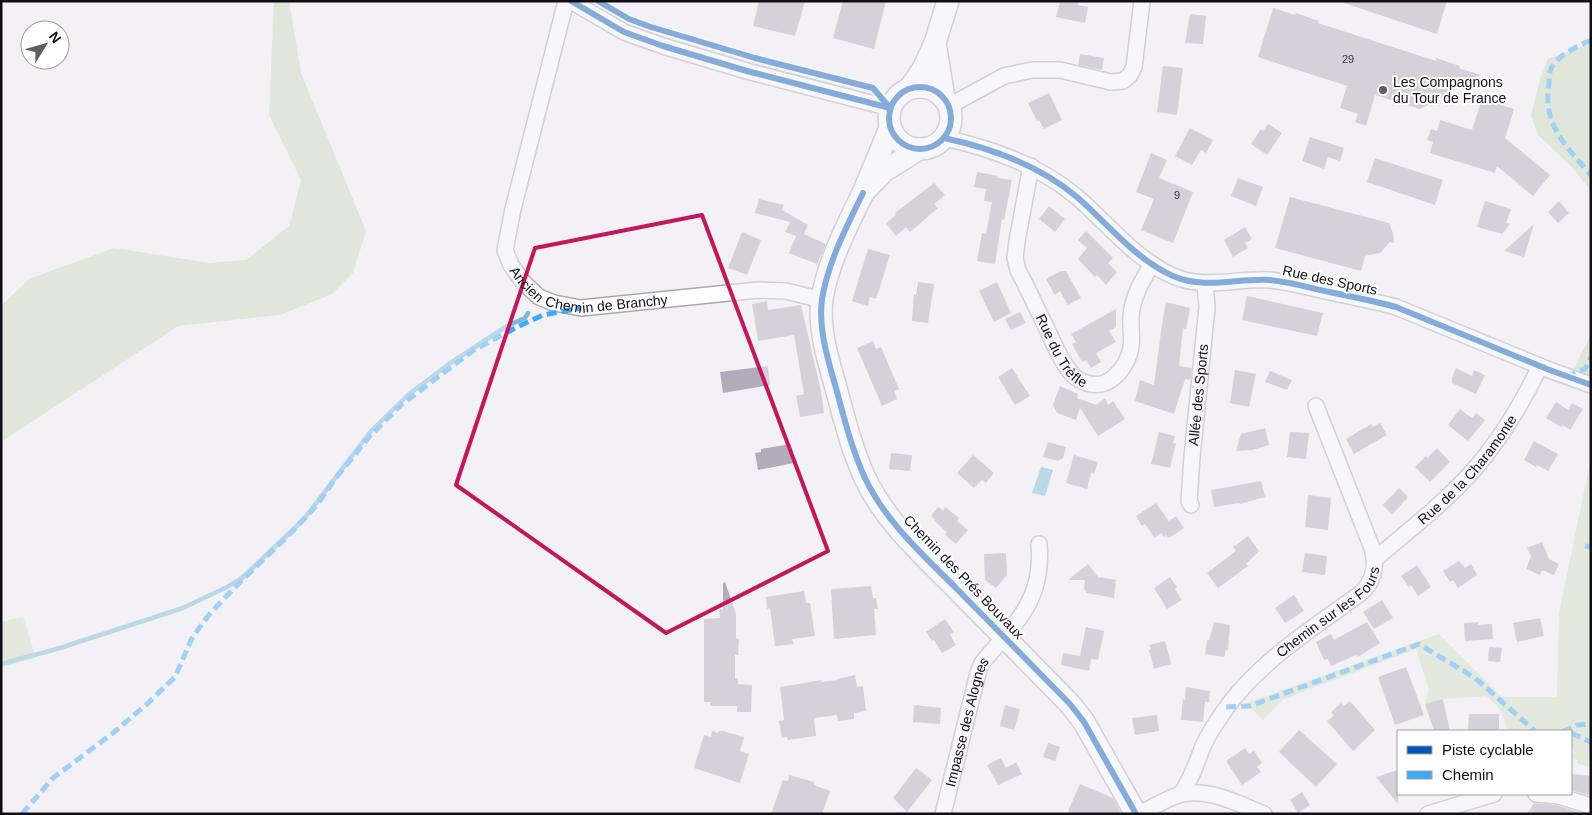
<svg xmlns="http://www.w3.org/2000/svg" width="1592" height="815" font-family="Helvetica,sans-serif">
  <rect width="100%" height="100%" fill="#f3f0f6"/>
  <g fill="#d1dfbe">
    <polygon points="1591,458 1591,768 1577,763 1577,760 1573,759 1574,750 1571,750 1571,731 1508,731 1501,710 1486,696 1443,699 1425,704 1429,689 1416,649 1284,699 1263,720 1246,703 1439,634 1502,697 1557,697 1559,613"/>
    <polygon points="23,617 36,658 1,667 1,622"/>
  </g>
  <g fill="#cbd9b7">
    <polygon points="274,1 289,1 301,73 366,231 353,273 332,294 280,315 178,326 1,442 1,306 29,279 114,248 209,263 246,260 289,226 301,180 269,115"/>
    <polygon points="1591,43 1591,191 1571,166 1538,135 1531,115 1540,79 1548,59"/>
    <polygon points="1591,335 1591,378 1572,372"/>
  </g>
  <polygon fill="#7bb9d1" points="1041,467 1053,470 1045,496 1032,493"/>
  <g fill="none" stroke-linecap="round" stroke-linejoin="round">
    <polyline stroke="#7bb9d1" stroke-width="4.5" points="1,664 60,648 183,608 227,587 242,578 304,519 371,431 409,394 449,364 507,326 525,318 528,313"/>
  </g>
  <g fill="#b2abba">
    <polygon points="759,1 805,1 795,36 753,26"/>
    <polygon points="843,1 886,1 874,49 833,38"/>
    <polygon points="1060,1 1079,1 1078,5 1088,7 1085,23 1056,17"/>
    <polygon points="1344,1 1447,1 1437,34 1344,3"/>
    <polygon points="1273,8 1295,15 1296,13 1319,21 1318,23 1436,61 1436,58 1460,66 1459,68 1481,75 1420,109 1375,95 1366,126 1355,122 1358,114 1340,108 1347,86 1258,57"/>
    <polygon points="1190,14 1206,16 1203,44 1185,43"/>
    <polygon points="1080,54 1104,58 1102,70 1078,65"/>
    <polygon points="1163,66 1183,68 1177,115 1157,112"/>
    <polygon points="1049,93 1062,120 1044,129 1039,120 1037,121 1028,103"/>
    <polygon points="1482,99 1514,109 1505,138 1550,175 1533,196 1497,166 1495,173 1430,153 1433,142 1427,140 1431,129 1437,131 1440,120 1472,130"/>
    <polygon points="1268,124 1282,133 1267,155 1251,144 1261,129 1263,131"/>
    <polygon points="1190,128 1213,140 1206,153 1201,150 1192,165 1175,156"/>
    <polygon points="1310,137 1344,148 1340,161 1328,157 1324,169 1302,161"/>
    <polygon points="1151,153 1167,160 1159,178 1193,192 1173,243 1141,230 1154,199 1136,192"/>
    <polygon points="1375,158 1443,180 1435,205 1367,182"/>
    <polygon points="977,172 998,176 997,178 1012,180 1004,220 1002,219 995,264 977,261 982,233 986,234 992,202 984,201 986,189 974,187"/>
    <polygon points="1238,178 1263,187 1256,206 1231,196"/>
    <polygon points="934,183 945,195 934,204 938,208 910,232 906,227 896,236 886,223 896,215 895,213"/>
    <polygon points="1290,197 1389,223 1393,233 1394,243 1390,242 1380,253 1365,256 1361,271 1275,248"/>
    <polygon points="759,199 784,205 782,210 808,225 804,234 826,244 817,264 789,253 796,236 785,232 790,222 755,213"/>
    <polygon points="1485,201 1511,209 1506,223 1510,224 1502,234 1477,227"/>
    <polygon points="1559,201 1569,213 1558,223 1548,212"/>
    <polygon points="1049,206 1065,219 1055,232 1039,219"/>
    <polygon points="1534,224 1524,257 1504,251"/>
    <polygon points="1245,227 1252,239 1245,243 1248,248 1233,257 1224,240"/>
    <polygon points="1086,231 1113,258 1108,263 1117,272 1106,285 1097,275 1095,277 1078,259 1087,248 1078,240"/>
    <polygon points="742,232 761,240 747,275 728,268"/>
    <polygon points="868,249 890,255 876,299 870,297 868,306 852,301"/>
    <polygon points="1061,271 1066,271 1081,298 1068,305 1060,291 1055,295 1046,279"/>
    <polygon points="918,282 934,284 928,323 912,321 914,294 916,295"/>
    <polygon points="997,282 1011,313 994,322 979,291"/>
    <polygon points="1247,296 1323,313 1317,336 1242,320"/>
    <polygon points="767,301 768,310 801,305 821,391 824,413 800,417 796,396 804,394 794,335 758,341 752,304"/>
    <polygon points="1166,302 1190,308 1186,329 1183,328 1179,366 1192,368 1190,380 1185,379 1174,414 1135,401 1140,380 1154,385 1162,324"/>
    <polygon points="1116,309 1116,327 1109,331 1116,342 1096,353 1101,362 1091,368 1086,360 1082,362 1072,344 1076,342 1071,334"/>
    <polygon points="1020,312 1026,323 1011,330 1005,319"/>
    <polygon points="873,341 876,349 881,347 899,389 894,391 897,399 882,406 857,348"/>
    <polygon points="768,366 770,385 723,393 720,372"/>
    <polygon points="1012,368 1030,396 1015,405 998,377"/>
    <polygon points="1456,368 1472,376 1474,370 1485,375 1476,394 1452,383 1452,378"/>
    <polygon points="1235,370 1256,374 1249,407 1230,403"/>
    <polygon points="1270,371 1292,380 1287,390 1265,382"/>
    <polygon points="1060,386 1078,394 1077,398 1096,405 1105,398 1108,405 1113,401 1125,419 1098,436 1080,408 1076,420 1057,413 1053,405"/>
    <polygon points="1556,402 1568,410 1572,403 1583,409 1570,430 1563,425 1561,427 1546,418"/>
    <polygon points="1460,409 1472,418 1476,413 1485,420 1468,441 1448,425"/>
    <polygon points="1380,423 1387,435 1354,454 1346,439 1371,424 1373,427"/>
    <polygon points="1265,428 1269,445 1252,450 1236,451 1241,434"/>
    <polygon points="1159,432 1175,436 1173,443 1176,443 1170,468 1151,464"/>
    <polygon points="1290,432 1309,433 1306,459 1287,457"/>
    <polygon points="1534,441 1558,454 1548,471 1537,465 1536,467 1524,460"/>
    <polygon points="1048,442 1066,447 1063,458 1058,461 1043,457"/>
    <polygon points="791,444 794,463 758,470 755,453 761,452 761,449"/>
    <polygon points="1437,448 1450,462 1430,482 1415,467 1426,456 1427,458"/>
    <polygon points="891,453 912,455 910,471 889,469"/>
    <polygon points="973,455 994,473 986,483 982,480 974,488 957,473"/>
    <polygon points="1074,455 1098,462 1094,474 1091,473 1087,489 1066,483"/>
    <polygon points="1261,481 1265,497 1240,504 1239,503 1214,507 1211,490"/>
    <polygon points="1399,488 1408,497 1392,515 1383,505"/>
    <polygon points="1308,495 1331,498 1328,530 1305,527"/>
    <polygon points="1156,503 1169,521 1176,516 1184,528 1169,538 1166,535 1164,537 1161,533 1155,538 1145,524 1142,526 1136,516"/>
    <polygon points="938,507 943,511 945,507 959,518 957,521 968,530 956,544 945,535 947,532 934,521 935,520 931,516"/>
    <polygon points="1248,536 1259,551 1246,564 1248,566 1218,588 1207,573 1236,551 1233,547"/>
    <polygon points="1542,542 1549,559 1559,564 1554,575 1542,570 1540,575 1526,569 1531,556 1527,548"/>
    <polygon points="1006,553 1007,575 996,588 985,580 984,554"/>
    <polygon points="1305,553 1327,556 1325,575 1302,572"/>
    <polygon points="1459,561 1465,568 1471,564 1477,575 1458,588 1453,580 1450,582 1443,571"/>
    <polygon points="1088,564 1098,577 1116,580 1114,598 1087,593 1084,589 1085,580 1068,580"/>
    <polygon points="1417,565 1431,587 1418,596 1411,585 1409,587 1401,576"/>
    <polygon points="1170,577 1177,587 1175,589 1182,600 1167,609 1154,588"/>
    <polygon points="725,582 736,614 736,638 739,639 738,655 735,655 735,679 738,678 738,684 752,685 751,712 737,712 737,706 710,706 710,702 704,702 704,619 720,618 719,609 723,610 723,583"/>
    <polygon points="871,586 873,598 876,598 878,609 874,609 876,635 834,639 831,589"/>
    <polygon points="804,591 806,603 810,603 815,636 792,639 794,644 775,646 770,608 767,609 766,597"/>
    <polygon points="1294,595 1304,611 1285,623 1275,608"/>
    <polygon points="1382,600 1393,618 1374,629 1363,612"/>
    <polygon points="1540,618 1544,636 1517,642 1513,623"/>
    <polygon points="945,619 954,632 950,635 956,645 942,653 934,640 932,641 926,632"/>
    <polygon points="1214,622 1230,625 1228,650 1226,650 1224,657 1205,654 1207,640 1209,640"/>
    <polygon points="1367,622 1380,643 1358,657 1356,655 1331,666 1328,659 1324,660 1316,642 1331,634 1334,640"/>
    <polygon points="1478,622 1478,625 1492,624 1493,639 1465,641 1464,623"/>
    <polygon points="1086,627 1104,631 1098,660 1091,659 1089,671 1061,665 1063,653 1080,656"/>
    <polygon points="1165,641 1171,664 1154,669 1149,650 1151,649 1149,645"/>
    <polygon points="1489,647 1502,648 1500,662 1488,661"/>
    <polygon points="1406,667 1424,715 1395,725 1378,677"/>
    <polygon points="855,675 857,687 863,686 866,711 854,713 854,719 838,721 837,715 814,718 816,736 788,740 787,737 782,738 779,721 784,720 780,687 816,681 821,680 822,682 837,680 837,679"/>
    <polygon points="1186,687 1210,691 1209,702 1205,702 1203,722 1181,720 1183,699 1185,700"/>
    <polygon points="1443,699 1450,731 1434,731 1425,704"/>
    <polygon points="1350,701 1375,730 1353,751 1327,721 1334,716 1331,712 1341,703 1344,706"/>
    <polygon points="914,705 941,708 940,724 913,722"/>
    <polygon points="1005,705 1020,709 1014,730 1000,726"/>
    <polygon points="1469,714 1499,714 1499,731 1468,731"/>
    <polygon points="1157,715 1159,731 1135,735 1132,718"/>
    <polygon points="1299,730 1337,764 1316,787 1279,752"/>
    <polygon points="712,731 718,733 719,731 723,731 744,737 740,751 749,754 740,783 694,768 704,735 711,737"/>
    <polygon points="1048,743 1060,747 1055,761 1043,757"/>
    <polygon points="1245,748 1249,754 1254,751 1262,763 1257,767 1261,772 1242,785 1226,761"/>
    <polygon points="1001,758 1006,768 1016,762 1022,774 998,785 987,765"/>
    <polygon points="916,768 932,780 907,812 893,798"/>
    <polygon points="1398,770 1398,804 1376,777"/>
    <polygon points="1571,774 1591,776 1591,796 1571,790"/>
    <polygon points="789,775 814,782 814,785 830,791 822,814 771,814 783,780 788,781"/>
    <polygon points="1080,784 1113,798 1120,811 1118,814 1074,814 1068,811"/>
    <polygon points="1302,792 1310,805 1298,813 1290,800"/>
    <polygon points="1534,803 1557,805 1584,814 1527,814"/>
  </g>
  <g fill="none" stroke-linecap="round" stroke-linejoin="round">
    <g stroke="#aba8ad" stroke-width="18">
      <g id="street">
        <path id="s1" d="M566,1L513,209L505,250L511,265L523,282L539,297L554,303L581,308L758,290L786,291L822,300"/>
        <polyline points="571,1 624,32 663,46 747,71 890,108"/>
        <polyline points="949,106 1004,76 1032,70 1060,70 1111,82 1123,81 1130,75 1134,67 1142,1"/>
        <path d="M944,138C991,148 1039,165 1077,197C1108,224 1135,259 1173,276C1205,290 1237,278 1270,280C1290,282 1310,288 1330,292C1352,297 1374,301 1396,307L1547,369L1591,385"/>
        <path id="s2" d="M1031,166L1017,241L1015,258L1018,270C1028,289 1037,309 1047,329C1054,344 1061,362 1073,375C1081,383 1095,387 1105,383C1116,378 1125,367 1129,355C1134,342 1130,330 1131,317C1132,297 1142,281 1152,264"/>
        <path id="s3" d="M1191,505L1189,501L1192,457L1207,307L1205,284"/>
        <path id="s4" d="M1375,559C1408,531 1443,504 1472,472C1500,440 1522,404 1540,366"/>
        <path id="s5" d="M1181,794C1192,778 1196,764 1203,746C1209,733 1217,721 1225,710C1257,663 1316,626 1361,593C1375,580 1377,565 1372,548L1316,406"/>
        <polyline points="1536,794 1559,796 1591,806"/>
        <path id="s6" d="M943,814L978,673L982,663C1015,623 1044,601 1039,544"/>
        <path d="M1139,814C1152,808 1169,797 1182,794C1209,788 1239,804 1264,814"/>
        <polyline points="1428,814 1494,794"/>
      </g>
    </g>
    <g stroke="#aba8ad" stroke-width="24">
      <g id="secondary">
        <polyline points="935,43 948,1"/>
        <circle cx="920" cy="118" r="31"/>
        <polyline points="910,88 923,69 935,43 944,98"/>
        <polyline points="890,128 863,193 883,172 919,149"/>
        <path d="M863,193C847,226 828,262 822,299C818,328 828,360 836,388C844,418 852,450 865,478C885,521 923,555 956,588C994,627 1032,665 1070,704L1084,722L1136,814"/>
      </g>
    </g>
    <use href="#street" stroke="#fdfdfe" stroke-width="15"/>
    <use href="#secondary" stroke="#fdfdfe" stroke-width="21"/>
    <g stroke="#3fa9f5" stroke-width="5" stroke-dasharray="10 5" stroke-linecap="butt">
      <path d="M1591,40C1578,46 1557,55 1551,69C1549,73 1549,80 1549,84C1542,125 1567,147 1591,175"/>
      <polyline points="1566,376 1585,369 1591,357"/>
      <polyline points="1585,546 1591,547"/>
      <polyline points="1226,707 1250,706 1419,644 1475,678 1535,731"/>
      <polyline points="1566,731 1564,731 1577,725 1591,724"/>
      <polyline points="1571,733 1591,742"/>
      <polyline points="22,814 53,778 113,733 147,704 175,677 192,638 208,616 234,588 295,529 317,505 335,479 370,436 401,405 474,350 517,327 543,315 581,308"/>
    </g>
    <g stroke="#fff" stroke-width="9">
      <g id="cycleway">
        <polyline points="571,1 624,32 663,46 747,71 890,108"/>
        <polyline points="598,1 629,19 651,27 755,58 873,88 890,108"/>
        <circle cx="920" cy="118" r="31"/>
        <path d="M944,138C991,148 1039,165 1077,197C1108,224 1135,259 1173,276C1205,290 1237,278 1270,280C1290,282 1310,288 1330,292C1352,297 1374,301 1396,307L1547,369L1591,385"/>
        <path d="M863,193C847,226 828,262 822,299C818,328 828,360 836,388C844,418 852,450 865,478C885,521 923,555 956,588C994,627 1032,665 1070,704L1084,722L1136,814"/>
      </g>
    </g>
    <use href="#cycleway" stroke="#0057b8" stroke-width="6"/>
  </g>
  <path d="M0 0H1592V815H0ZM702,215L828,551L666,633L456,485L535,248Z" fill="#f3f0f6" fill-opacity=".55" fill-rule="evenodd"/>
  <path fill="none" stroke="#c2185b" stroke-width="4" stroke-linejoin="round" d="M702,215L828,551L666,633L456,485L535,248Z"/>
  <circle fill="#605e63" stroke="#fff" stroke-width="2" cx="1383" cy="90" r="5"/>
  <g text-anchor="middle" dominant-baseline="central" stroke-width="4" stroke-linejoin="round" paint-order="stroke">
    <g font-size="11" fill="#39363e">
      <text x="1348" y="59">29</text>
      <text x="1177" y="195">9</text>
    </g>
    <g font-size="14" fill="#110f14" stroke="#fff" text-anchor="start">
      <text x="1393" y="82">Les Compagnons<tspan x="1393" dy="16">du Tour de France</tspan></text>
    </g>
    <g font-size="14" fill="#110f14" stroke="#fff">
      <text stroke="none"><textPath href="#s1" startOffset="361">Ancien Chemin de Branchy</textPath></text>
      <text transform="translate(1330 280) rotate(12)">Rue des Sports</text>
      <text stroke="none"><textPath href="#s2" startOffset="198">Rue du Trèfle</textPath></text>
      <text stroke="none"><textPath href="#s3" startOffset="111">Allée des Sports</textPath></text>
      <text stroke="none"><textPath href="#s4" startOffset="129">Rue de la Charamonte</textPath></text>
      <text transform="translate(964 577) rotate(46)">Chemin des Prés Bouvaux</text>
      <text stroke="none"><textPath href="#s5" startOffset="239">Chemin sur les Fours</textPath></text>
      <text stroke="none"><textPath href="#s6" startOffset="95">Impasse des Alognes</textPath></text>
    </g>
  </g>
  <rect width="1592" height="815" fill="none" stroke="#110f14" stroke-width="5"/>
  <rect x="1397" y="730" width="175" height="65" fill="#ffffff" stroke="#a09fa1"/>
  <rect x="1407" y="746" width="25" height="8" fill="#0057b8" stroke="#a09fa1"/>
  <text x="1442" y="755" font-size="15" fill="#110f14">Piste cyclable</text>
  <rect x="1407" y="771" width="25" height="8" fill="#3fa9f5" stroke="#a09fa1"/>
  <text x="1442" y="780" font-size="15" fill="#110f14">Chemin</text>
  <g transform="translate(45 45) rotate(53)"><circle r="24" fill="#ffffff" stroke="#a09fa1"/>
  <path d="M0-4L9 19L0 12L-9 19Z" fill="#605e63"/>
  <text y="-8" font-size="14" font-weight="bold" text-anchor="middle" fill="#110f14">N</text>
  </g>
</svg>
